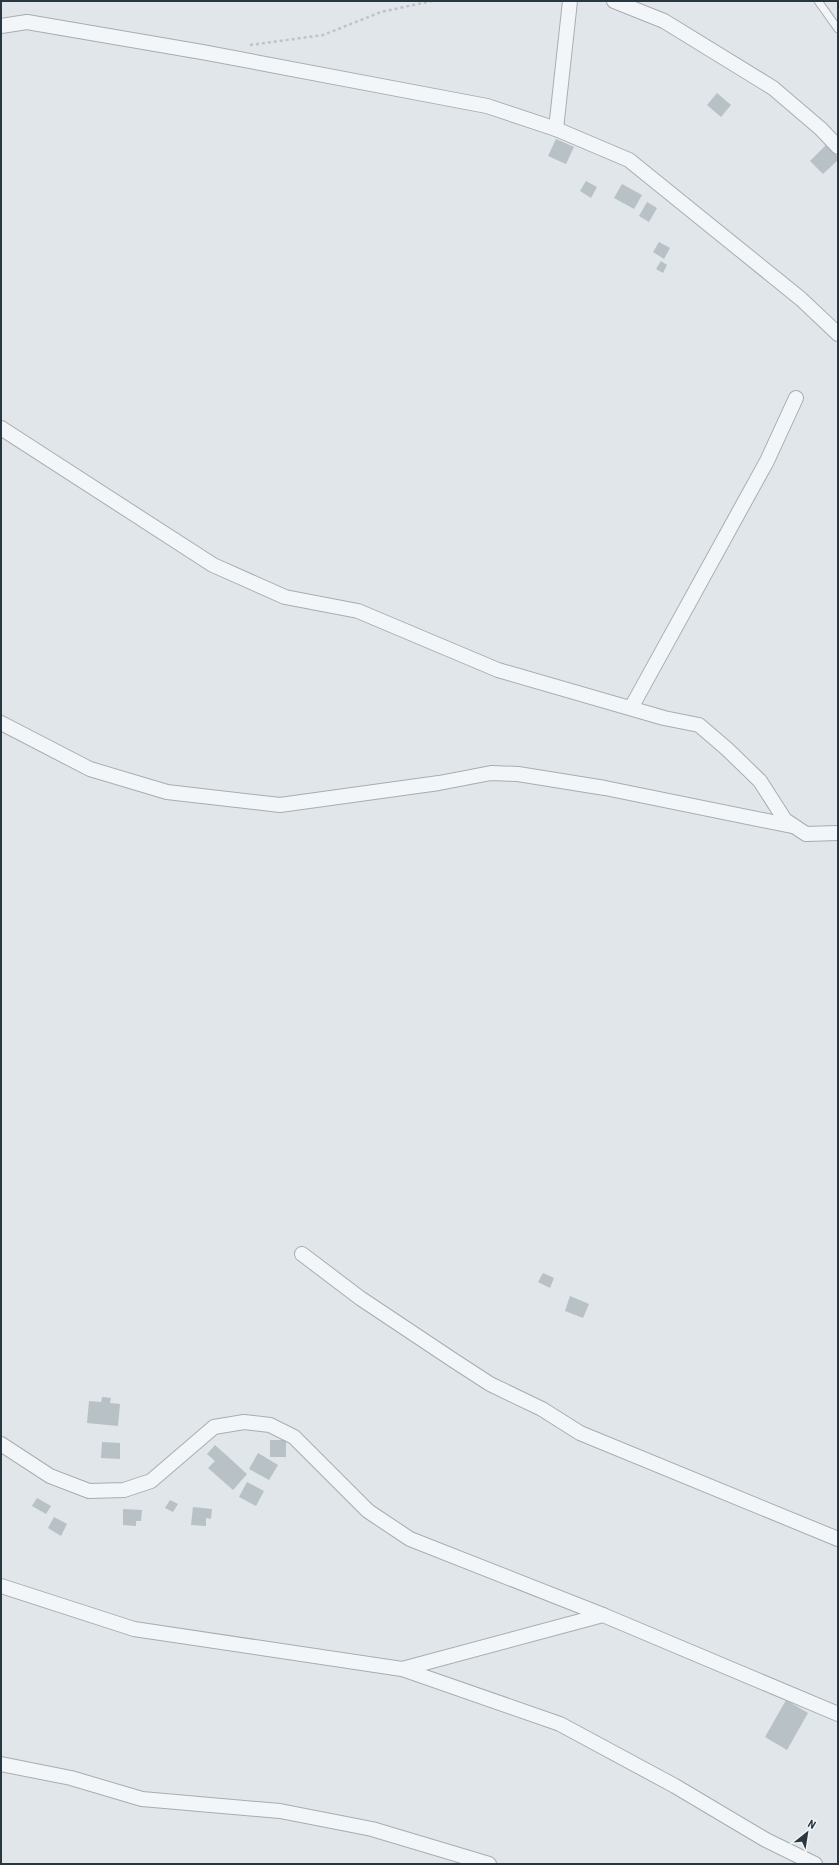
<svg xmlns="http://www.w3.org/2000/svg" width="839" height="1865" font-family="'Roboto Condensed',sans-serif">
  <rect width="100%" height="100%" fill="#e0e6e9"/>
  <g fill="#b8c1c6">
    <polygon points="717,93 731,105 721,117 707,105"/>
    <polygon points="556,139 574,147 566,164 548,156"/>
    <polygon points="826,145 838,157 838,160 823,174 810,161"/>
    <polygon points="586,181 597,187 591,198 580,191"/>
    <polygon points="622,184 642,195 634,209 614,198"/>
    <polygon points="647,202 657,208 649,222 639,216"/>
    <polygon points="659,242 670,248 664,259 653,252"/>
    <polygon points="661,261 667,265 663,273 656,269"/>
    <polygon points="543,1273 554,1278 550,1288 538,1282"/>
    <polygon points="570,1296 589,1304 583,1318 565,1311"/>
    <polygon points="102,1397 111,1398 110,1403 120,1404 118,1426 87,1423 89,1401 101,1402"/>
    <rect x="270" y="1440" width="16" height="17"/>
    <polygon points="102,1442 120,1443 120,1459 101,1458"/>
    <polygon points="215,1445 247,1474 233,1490 208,1468 215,1461 207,1454"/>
    <polygon points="258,1453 278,1465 269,1480 249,1469"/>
    <polygon points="247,1482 264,1491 256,1506 239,1497"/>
    <polygon points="37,1498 51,1506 46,1514 32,1506"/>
    <polygon points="170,1500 178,1504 173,1512 165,1508"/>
    <polygon points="193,1507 212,1509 211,1519 206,1518 206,1526 191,1525"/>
    <polygon points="123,1509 142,1510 141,1521 136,1521 136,1526 123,1525"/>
    <polygon points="54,1517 67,1524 61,1536 48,1528"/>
    <polygon points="786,1700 808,1713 787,1750 765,1737"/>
  </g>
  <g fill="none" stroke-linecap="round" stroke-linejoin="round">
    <g stroke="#a5aeb3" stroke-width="9">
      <polyline id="lane" points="818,1 838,29"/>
    </g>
    <g stroke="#a5aeb3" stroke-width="16">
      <g id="street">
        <polyline points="614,1 664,21 773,88 821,129 838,147"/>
        <polyline points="1,26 27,22 202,52 487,106 556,129 629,160 801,299 838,334"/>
        <polyline points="556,129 570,1"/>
        <polyline points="1,428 213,565 285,597 358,611 498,670 664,718 699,725 727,749 760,781 785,820 806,834 838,833"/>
        <polyline points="631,708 767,461 796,398"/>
        <polyline points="1,723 90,769 167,792 280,805 439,783 491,773 518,774 605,788 792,826"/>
        <polyline points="302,1254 360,1298 453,1360 490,1384 542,1409 580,1433 838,1539"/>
        <polyline points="1,1444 50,1476 89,1491 124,1490 151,1481 214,1427 244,1422 270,1425 294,1437 368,1511 410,1539 603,1615 838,1714"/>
        <polyline points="1,1586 134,1629 402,1669 560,1724 675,1786 766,1840 815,1864"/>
        <polyline points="402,1669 603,1615"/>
        <polyline points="1,1764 71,1778 142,1799 280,1811 372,1829 489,1864"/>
      </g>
    </g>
    <polyline stroke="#bec4c8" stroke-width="2.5" stroke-dasharray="3 3" stroke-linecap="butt" points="250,45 323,35 381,12 432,1"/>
    <use href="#lane" stroke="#f3f6f8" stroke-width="7"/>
    <use href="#street" stroke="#f3f6f8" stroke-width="14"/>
  </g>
  <rect width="839" height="1865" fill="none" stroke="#293741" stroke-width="4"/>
  <g transform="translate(807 1833) rotate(30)" stroke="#f0f4f7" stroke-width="3" paint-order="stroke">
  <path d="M0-3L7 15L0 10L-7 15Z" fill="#293741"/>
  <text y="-6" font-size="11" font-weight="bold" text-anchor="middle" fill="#293741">N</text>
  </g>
</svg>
